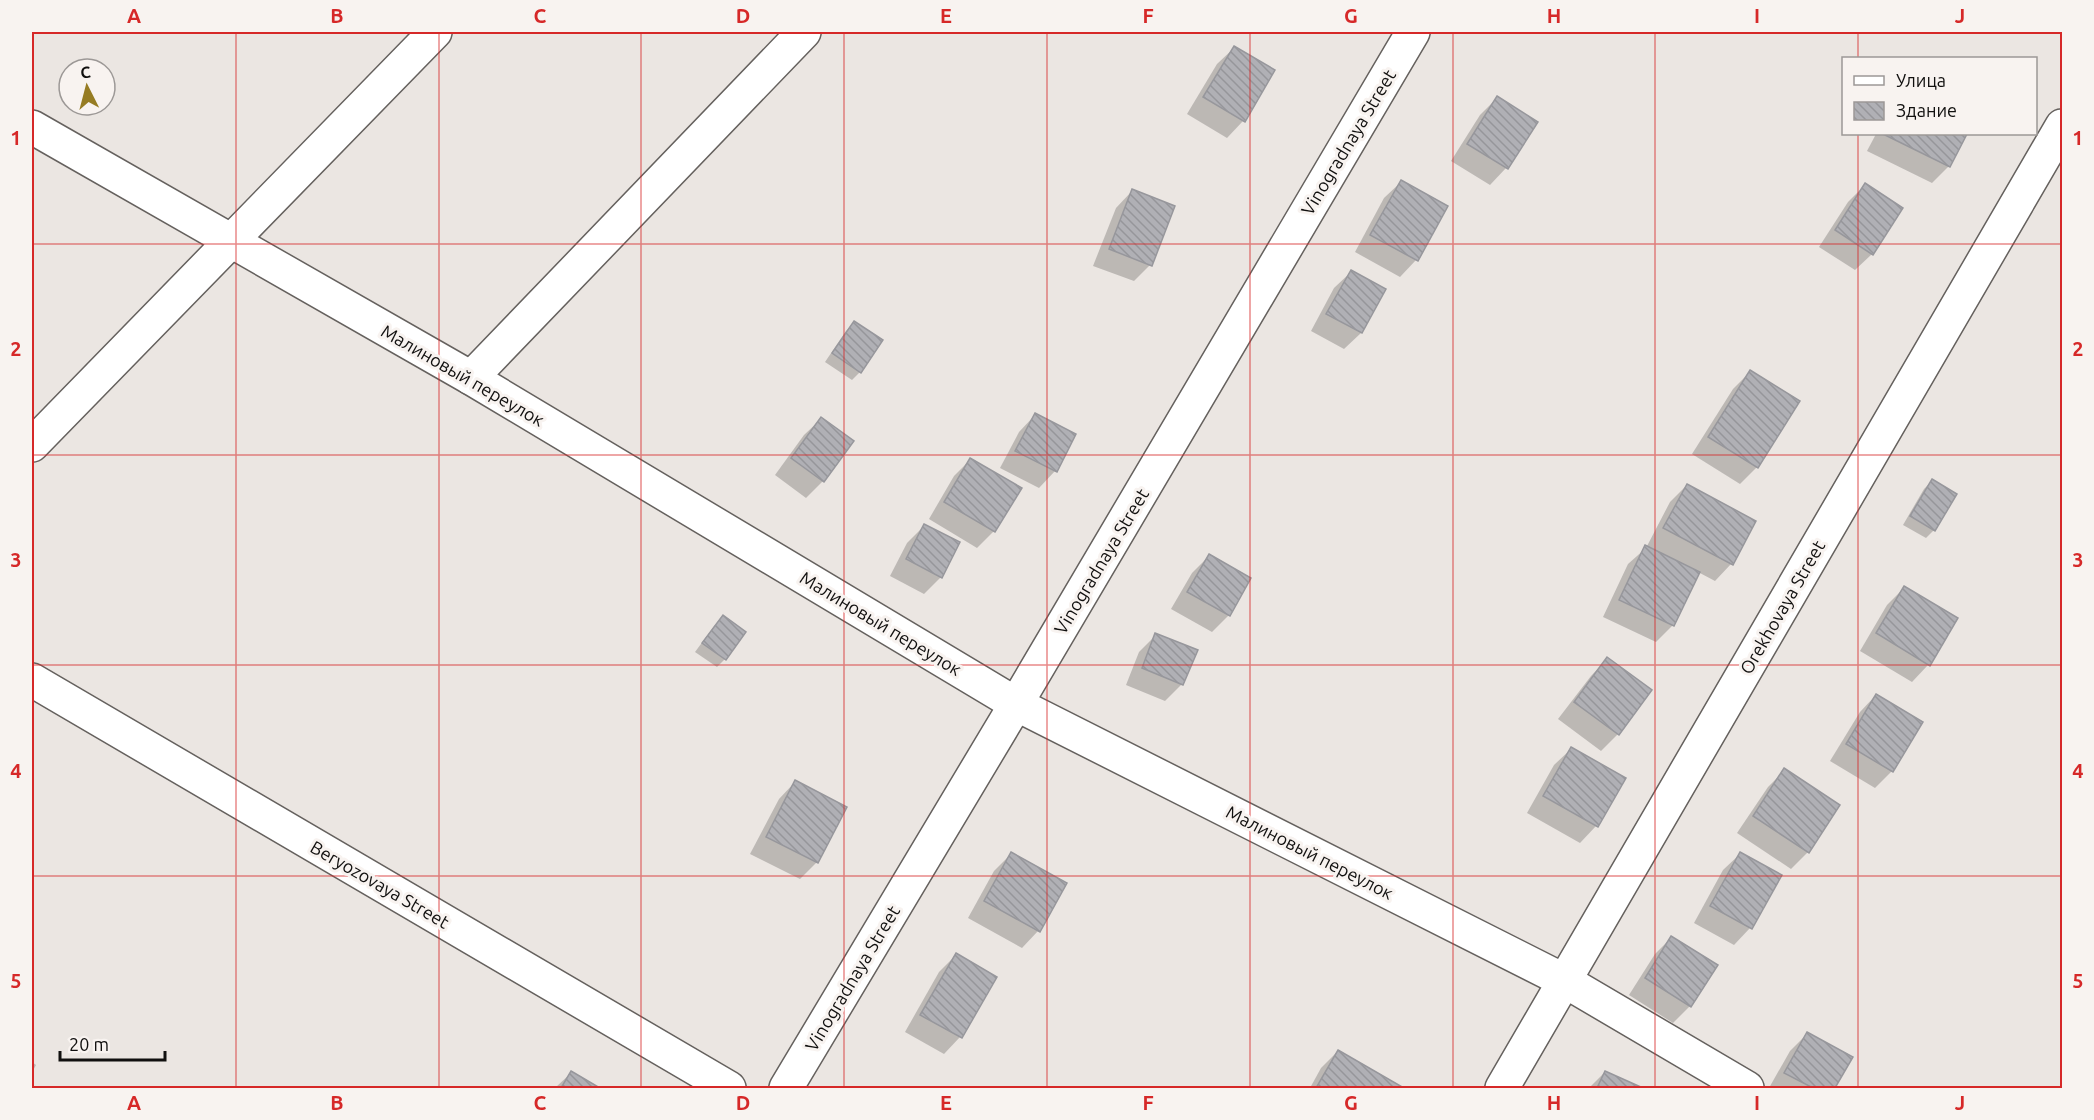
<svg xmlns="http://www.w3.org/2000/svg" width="2094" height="1120" font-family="Ubuntu,sans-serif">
  <defs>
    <pattern id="building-back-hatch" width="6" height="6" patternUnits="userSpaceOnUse" patternTransform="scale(1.5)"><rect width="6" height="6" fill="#b0b0b5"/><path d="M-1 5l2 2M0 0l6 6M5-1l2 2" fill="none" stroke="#96969a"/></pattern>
  </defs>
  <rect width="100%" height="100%" fill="#ebe6e2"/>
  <g fill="#0003">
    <polygon points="1234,48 1243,121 1227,138 1187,114 1217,64"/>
    <polygon points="1497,98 1536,122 1506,168 1490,185 1451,161 1480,115"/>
    <polygon points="1876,134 1966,134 1949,166 1932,183 1867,151"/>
    <polygon points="1401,182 1416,260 1400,277 1355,252 1384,198"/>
    <polygon points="1865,185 1872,254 1855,270 1819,247 1848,202"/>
    <polygon points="1132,191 1150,265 1134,281 1093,266 1116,208"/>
    <polygon points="1351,272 1384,290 1361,333 1344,349 1311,331 1334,288"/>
    <polygon points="854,323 860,372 852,380 825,362 846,331"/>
    <polygon points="1750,372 1757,467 1740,484 1692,454 1733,389"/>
    <polygon points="1035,415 1055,471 1039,488 1000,468 1019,432"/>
    <polygon points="821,419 852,442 823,481 806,498 775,475 804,435"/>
    <polygon points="970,460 994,531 977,548 929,519 954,476"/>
    <polygon points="1932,481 1934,530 1926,538 1903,525 1924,489"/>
    <polygon points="1687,485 1754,522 1731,564 1715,581 1698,572 1673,625 1656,642 1603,617 1628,564 1646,548 1670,502"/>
    <polygon points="924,526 941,577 924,594 890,576 907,543"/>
    <polygon points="1209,556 1249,579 1229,615 1212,632 1171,609 1192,573"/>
    <polygon points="1904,588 1928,665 1912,682 1860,651 1887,605"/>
    <polygon points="715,625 725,659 717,667 695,652"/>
    <polygon points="1156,635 1182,684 1165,701 1126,685 1139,652"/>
    <polygon points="1607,659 1650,690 1618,734 1601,751 1558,719 1591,676"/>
    <polygon points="1876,695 1892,771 1875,788 1830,761 1860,712"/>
    <polygon points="1571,749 1596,826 1580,843 1527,813 1554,765"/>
    <polygon points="1785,770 1808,852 1791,869 1737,833 1768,787"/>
    <polygon points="795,782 817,862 800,879 750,854 779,799"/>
    <polygon points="1011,854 1038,931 1022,948 968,918 994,871"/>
    <polygon points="1740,854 1750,928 1734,945 1694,923 1723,870"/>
    <polygon points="1672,937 1690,1006 1673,1023 1629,995 1655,954"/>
    <polygon points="956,955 995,977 960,1037 944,1054 905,1032 939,972"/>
    <polygon points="1807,1034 1851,1057 1834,1088 1769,1088 1790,1051"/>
    <polygon points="1338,1051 1402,1088 1310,1088 1321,1068"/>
    <polygon points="32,1062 36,1065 32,1072"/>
    <polygon points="1605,1072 1640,1088 1589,1088"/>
    <polygon points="571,1073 597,1088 555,1088"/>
  </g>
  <g fill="url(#building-back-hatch)" stroke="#97979c" stroke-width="1.5">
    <polygon points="1234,46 1275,70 1245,122 1203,97"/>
    <polygon points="1497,96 1538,122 1508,169 1467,144"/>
    <polygon points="1883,134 1967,134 1950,167"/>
    <polygon points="1401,180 1448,206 1418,261 1370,235"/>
    <polygon points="1865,183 1903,208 1873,255 1835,230"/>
    <polygon points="1132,189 1175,206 1152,266 1109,249"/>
    <polygon points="1351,270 1386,289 1362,333 1326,314"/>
    <polygon points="854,321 883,340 861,373 832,353"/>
    <polygon points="1750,370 1800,401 1758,468 1708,437"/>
    <polygon points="1035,413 1076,434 1057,472 1015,451"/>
    <polygon points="821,417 854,441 824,482 791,458"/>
    <polygon points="970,458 1022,488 995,532 944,502"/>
    <polygon points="1932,479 1957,494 1935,531 1910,516"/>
    <polygon points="1687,484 1756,521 1733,565 1663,528"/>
    <polygon points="924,524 960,542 942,578 906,559"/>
    <polygon points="1645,545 1700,572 1674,626 1619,600"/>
    <polygon points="1209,554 1251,578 1230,616 1187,592"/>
    <polygon points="1904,586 1958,618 1930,666 1876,633"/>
    <polygon points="723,615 746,632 726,660 702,643"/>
    <polygon points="1155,633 1198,650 1183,685 1142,668"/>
    <polygon points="1607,657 1652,690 1619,735 1574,702"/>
    <polygon points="1876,694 1923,722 1893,772 1846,744"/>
    <polygon points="1571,747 1626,778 1598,827 1543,796"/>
    <polygon points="1784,768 1840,805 1809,853 1753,816"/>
    <polygon points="795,780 847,807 818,863 766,837"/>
    <polygon points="1011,852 1067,883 1040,932 984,901"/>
    <polygon points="1740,852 1782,875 1752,929 1710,906"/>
    <polygon points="1671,936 1718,965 1691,1007 1645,978"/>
    <polygon points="956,953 997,977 962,1038 920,1015"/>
    <polygon points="1807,1032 1853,1057 1835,1088 1813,1088 1784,1073"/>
    <polygon points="1338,1050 1404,1088 1316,1088"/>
    <polygon points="571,1071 600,1088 561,1088"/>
    <polygon points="1605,1071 1643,1088 1597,1088"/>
  </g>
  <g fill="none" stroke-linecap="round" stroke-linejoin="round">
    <g stroke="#65615e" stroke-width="36">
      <g id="minor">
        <polyline points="32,127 471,378 1016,704 1565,981 1747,1088"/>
        <polyline points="471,378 804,32"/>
        <polyline points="32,445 435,32"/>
        <polyline points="32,680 729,1088"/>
        <polyline points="786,1088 1016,704 1413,32"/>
        <polyline points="1502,1088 2062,126"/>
      </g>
    </g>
    <use href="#minor" stroke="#fff" stroke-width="33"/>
  </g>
  <path fill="none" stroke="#d62828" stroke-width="1.5" stroke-opacity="0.55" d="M236,32V1088M439,32V1088M641,32V1088M844,32V1088M1047,32V1088M1250,32V1088M1453,32V1088M1655,32V1088M1858,32V58M1858,134V1088M32,244H2062M32,455H2062M32,665H2062M32,876H2062"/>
  <g text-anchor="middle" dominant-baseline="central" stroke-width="6" stroke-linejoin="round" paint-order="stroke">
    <g font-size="18" fill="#11100f" stroke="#f8f3f0">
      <text transform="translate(1348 142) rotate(-59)">Vinogradnaya Street</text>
      <text transform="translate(463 375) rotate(30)">Малиновый переулок</text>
      <text transform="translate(1101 561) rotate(-59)">Vinogradnaya Street</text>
      <text transform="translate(1782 607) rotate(-60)">Orekhovaya Street</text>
      <text transform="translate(881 623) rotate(31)">Малиновый переулок</text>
      <text transform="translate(1310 852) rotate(27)">Малиновый переулок</text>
      <text transform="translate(380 884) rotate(30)">Beryozovaya Street</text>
      <text transform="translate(852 978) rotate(-59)">Vinogradnaya Street</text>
    </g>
  </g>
  <rect width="2094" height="1120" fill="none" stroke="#f8f3f0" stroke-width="66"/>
  <rect x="1842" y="57" width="195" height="78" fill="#f8f3f0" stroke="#9c9896" stroke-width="1.5"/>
  <rect x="1854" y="76" width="30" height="9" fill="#ffffff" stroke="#9c9896" stroke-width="1.5"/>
  <text x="1896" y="87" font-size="18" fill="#11100f">Улица</text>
  <rect x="1854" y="102" width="30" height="18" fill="url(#building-back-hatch)" stroke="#9c9896" stroke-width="1.5"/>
  <text x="1896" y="117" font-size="18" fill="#11100f">Здание</text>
  <g transform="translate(87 87) rotate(354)"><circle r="28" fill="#f8f3f0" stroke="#9c9896" stroke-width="1.5"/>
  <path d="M0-4.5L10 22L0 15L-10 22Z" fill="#967c23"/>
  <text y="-9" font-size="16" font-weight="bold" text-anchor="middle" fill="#11100f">С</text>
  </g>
  <path d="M60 1051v9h105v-9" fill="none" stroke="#11100f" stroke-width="3"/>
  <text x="69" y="1051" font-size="18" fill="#11100f" stroke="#f8f3f0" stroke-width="4.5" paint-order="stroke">20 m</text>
  <rect x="33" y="33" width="2028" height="1054" fill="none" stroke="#d62828" stroke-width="2"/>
  <g font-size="20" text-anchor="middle" font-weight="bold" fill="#d62828">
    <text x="134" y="23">A</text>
    <text x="337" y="23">B</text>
    <text x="540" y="23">C</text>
    <text x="743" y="23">D</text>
    <text x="946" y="23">E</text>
    <text x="1148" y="23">F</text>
    <text x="1351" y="23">G</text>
    <text x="1554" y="23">H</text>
    <text x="1757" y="23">I</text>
    <text x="1960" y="23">J</text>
    <text x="16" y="145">1</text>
    <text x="2078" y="145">1</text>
    <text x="16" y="356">2</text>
    <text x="2078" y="356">2</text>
    <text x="16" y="567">3</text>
    <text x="2078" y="567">3</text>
    <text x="16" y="778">4</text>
    <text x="2078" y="778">4</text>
    <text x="16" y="988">5</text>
    <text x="2078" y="988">5</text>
    <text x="134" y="1110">A</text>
    <text x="337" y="1110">B</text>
    <text x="540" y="1110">C</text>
    <text x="743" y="1110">D</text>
    <text x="946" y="1110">E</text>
    <text x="1148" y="1110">F</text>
    <text x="1351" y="1110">G</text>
    <text x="1554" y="1110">H</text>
    <text x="1757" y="1110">I</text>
    <text x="1960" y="1110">J</text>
  </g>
</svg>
